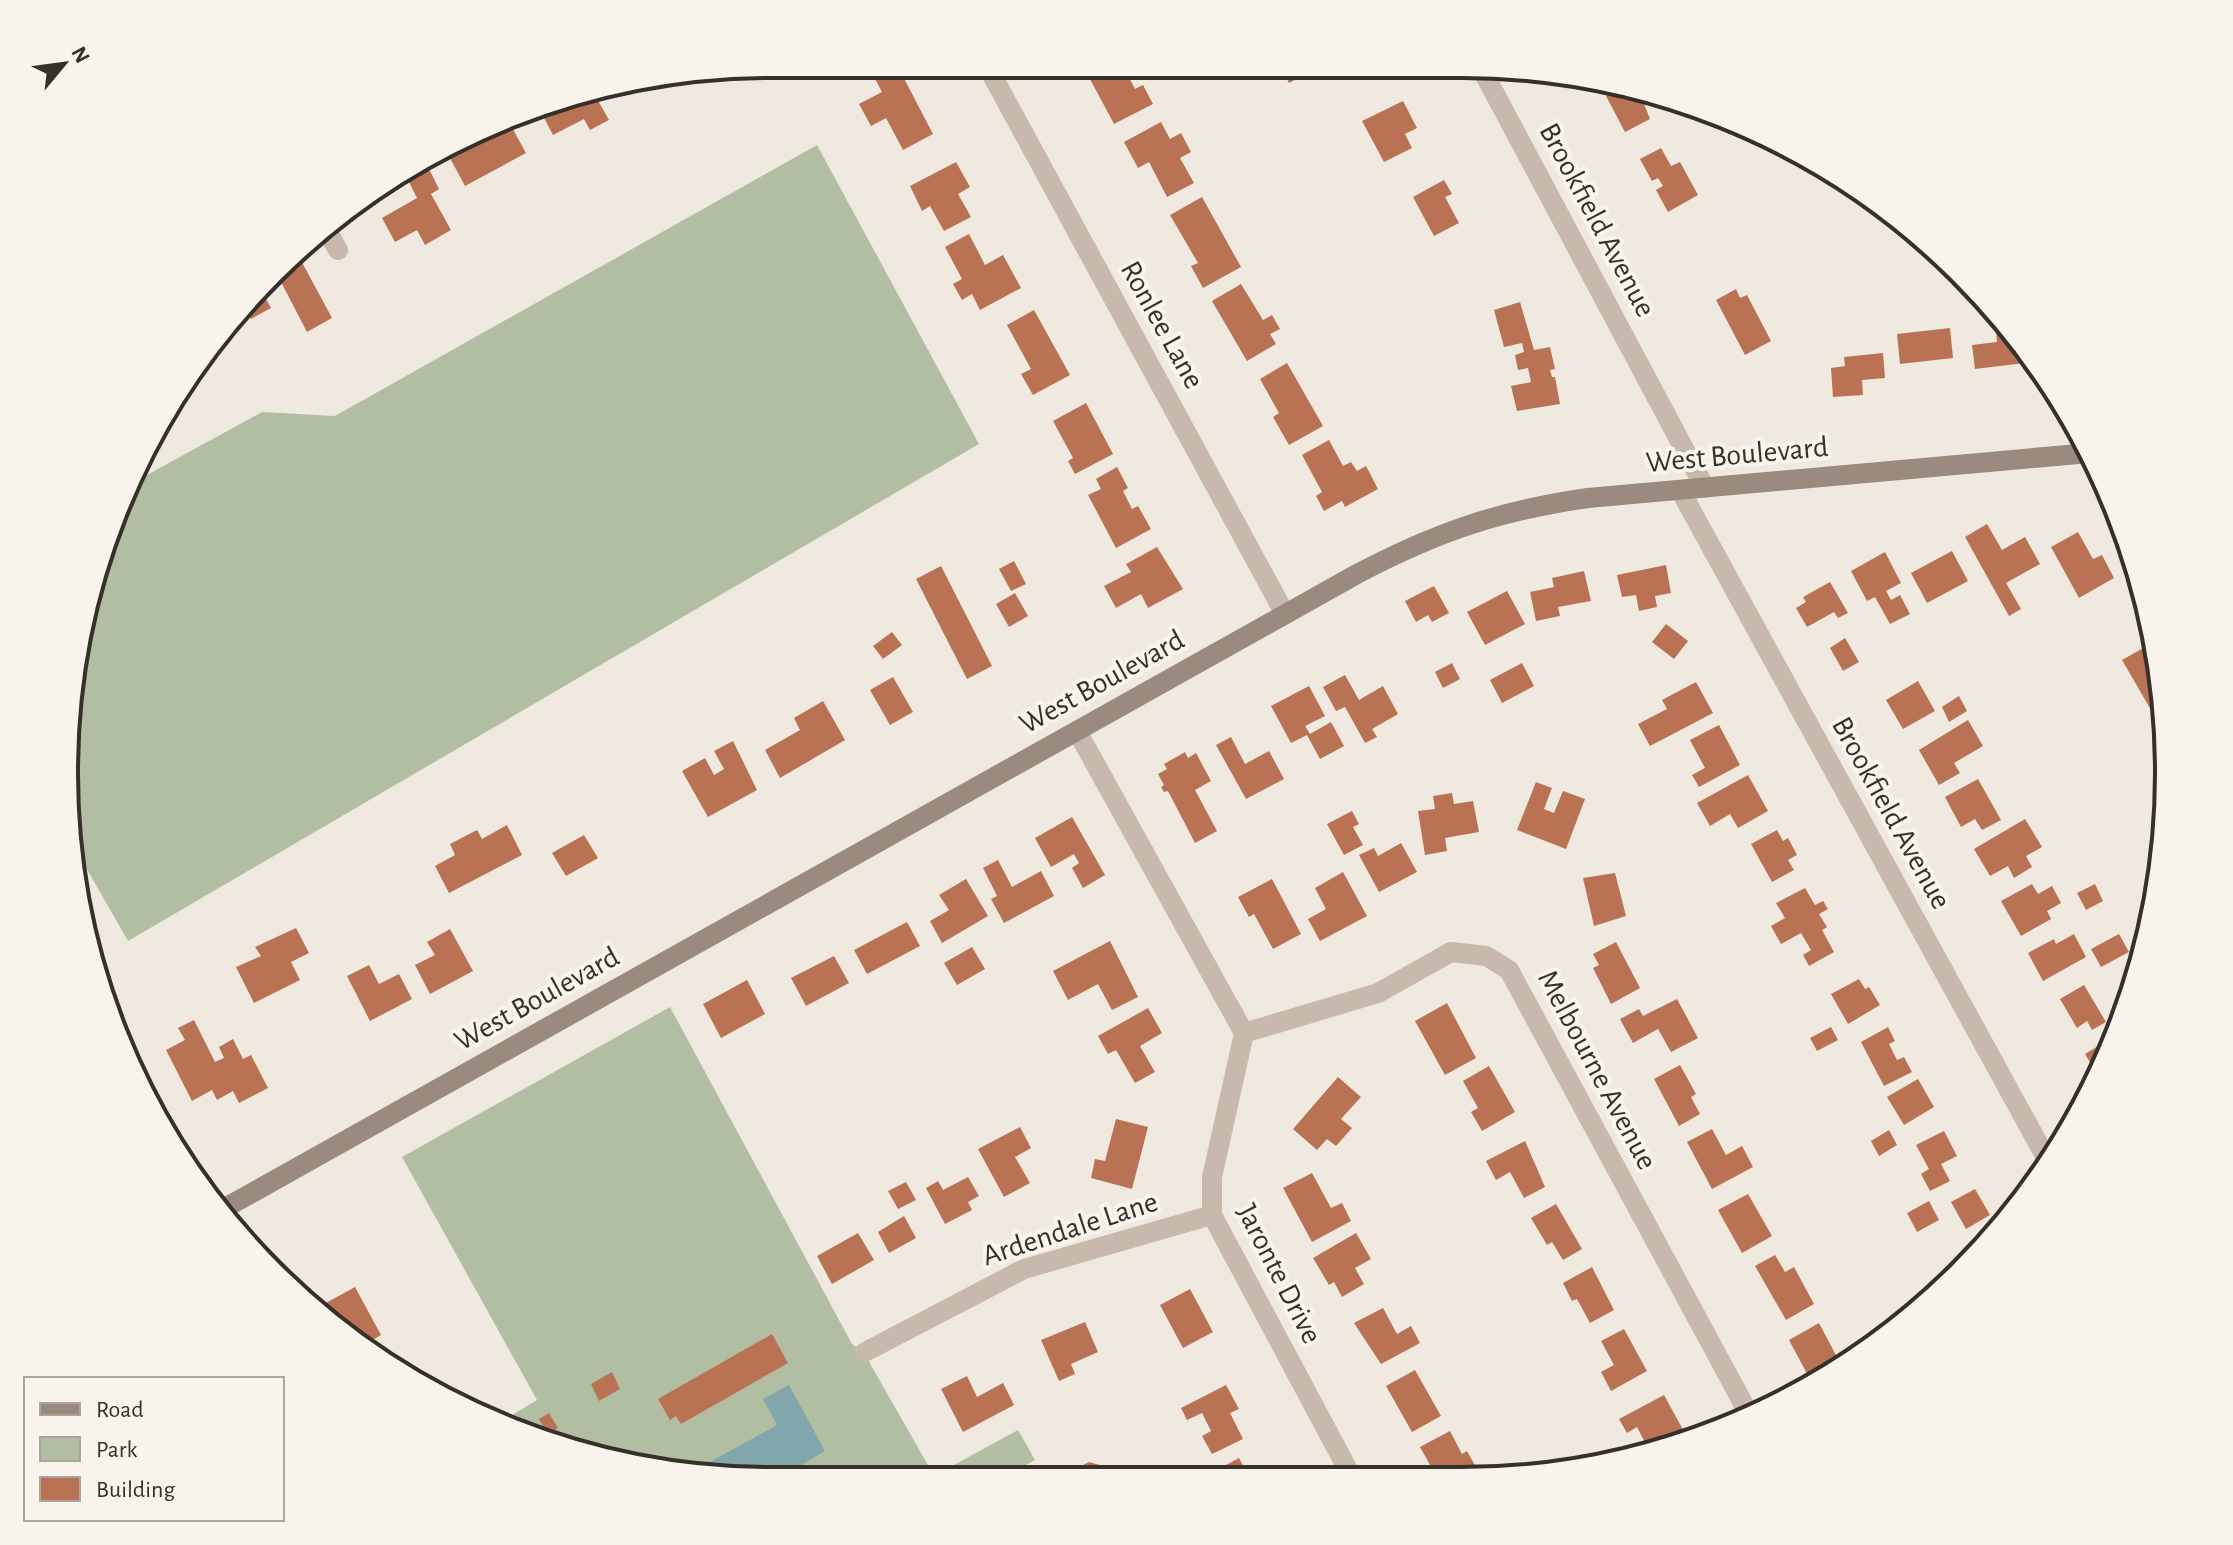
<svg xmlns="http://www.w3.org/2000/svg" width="2233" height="1545" font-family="'Alegreya Sans',sans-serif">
  <rect width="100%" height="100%" fill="#f0e9df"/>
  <g fill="#b2bea1">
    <polygon points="817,145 979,444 128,941 76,850 70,680 118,501 127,486 262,412 335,416"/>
    <polygon points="670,1007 852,1344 864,1353 937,1481 773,1481 634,1467 499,1423 537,1400 402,1157"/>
    <polygon points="1018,1430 1035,1460 997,1481 960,1481 952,1466"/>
  </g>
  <polygon fill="#81a6ab" points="789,1385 825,1451 774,1481 690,1473 777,1425 763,1399"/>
  <g fill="#b97354">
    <polygon points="1082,64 1122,64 1135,89 1143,85 1153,104 1114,124"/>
    <polygon points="1279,64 1325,64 1289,83"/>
    <polygon points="897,65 933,134 903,150 886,118 871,126 859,104 882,92 874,77"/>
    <polygon points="653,80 627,95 620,84"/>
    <polygon points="1615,83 1639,91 1650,119 1625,132 1606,96 1618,90"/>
    <polygon points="591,88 609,120 590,130 584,119 553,135 540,110"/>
    <polygon points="1403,101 1417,128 1405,134 1412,148 1384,162 1362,121"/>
    <polygon points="1161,122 1170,139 1181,133 1191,152 1180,158 1194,183 1167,197 1149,162 1138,168 1124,142"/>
    <polygon points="510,124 526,153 465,186 450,158"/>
    <polygon points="1661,148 1671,166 1680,162 1698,195 1668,212 1656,190 1663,186 1658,178 1652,181 1640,159"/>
    <polygon points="956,162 970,187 958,194 971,217 944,231 930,206 922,211 910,186"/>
    <polygon points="428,167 439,189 431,194 451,230 425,245 417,230 395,242 382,218 417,198 407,178"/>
    <polygon points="1444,180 1452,194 1445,197 1459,223 1434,236 1413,197"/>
    <polygon points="1202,197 1241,267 1203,288 1191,266 1198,263 1170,215"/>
    <polygon points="969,234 985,265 1003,255 1021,288 980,310 972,294 962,300 953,284 962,279 945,247"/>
    <polygon points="298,255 332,318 307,332 281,282 262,292 271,308 251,319 242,303"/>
    <polygon points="1241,284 1263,320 1272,315 1280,329 1270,334 1276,344 1247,361 1212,301"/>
    <polygon points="1736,289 1740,298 1747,295 1771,341 1745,355 1716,300"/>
    <polygon points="1520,302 1534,350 1550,347 1555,369 1550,370 1552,377 1555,377 1560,404 1517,411 1511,386 1531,382 1528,368 1518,370 1515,355 1524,352 1522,343 1504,347 1494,310"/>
    <polygon points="1034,310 1070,375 1033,395 1021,374 1031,369 1007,325"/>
    <polygon points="1994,311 2023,347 2025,363 1975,369 1972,345 1997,342"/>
    <polygon points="1950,328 1953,358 1900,364 1897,334"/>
    <polygon points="1883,353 1885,378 1862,380 1863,395 1833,397 1831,368 1845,366 1844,357"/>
    <polygon points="1287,363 1323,426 1289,445 1273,417 1279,413 1260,379"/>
    <polygon points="1086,403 1113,454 1075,474 1068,461 1073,458 1053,421"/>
    <polygon points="1329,440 1343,466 1351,462 1357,471 1366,466 1378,489 1345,507 1342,501 1324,511 1316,496 1322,492 1302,455"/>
    <polygon points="1117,467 1128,488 1123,491 1132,509 1138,506 1151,529 1116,548 1088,495 1101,489 1096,479"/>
    <polygon points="1987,524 2002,550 2025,537 2040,564 2006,583 2021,609 2009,616 1965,537"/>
    <polygon points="2078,532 2093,559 2102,555 2114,578 2079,598 2051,547"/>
    <polygon points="2127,540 2136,571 2131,574 2115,547"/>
    <polygon points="1157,547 1183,589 1148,608 1141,594 1116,608 1104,586 1131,572 1126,564"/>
    <polygon points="1952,551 1968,581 1927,603 1911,573"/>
    <polygon points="1885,552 1901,583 1886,591 1891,600 1900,595 1910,614 1890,624 1875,597 1867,601 1851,571"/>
    <polygon points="1014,561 1026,584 1011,591 999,569"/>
    <polygon points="1666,565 1671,593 1655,596 1657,607 1639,611 1636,595 1622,597 1617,575"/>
    <polygon points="941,566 992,666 967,679 916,579"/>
    <polygon points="1584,571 1591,601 1558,607 1560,616 1536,621 1530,592 1554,587 1552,578"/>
    <polygon points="1830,582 1848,613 1838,618 1834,612 1807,627 1796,608 1806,602 1803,597"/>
    <polygon points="1434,586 1449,613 1432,622 1428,615 1416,622 1405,601"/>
    <polygon points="1507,591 1525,624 1485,645 1467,612"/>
    <polygon points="1015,593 1028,616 1009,627 996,604"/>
    <polygon points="1666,624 1688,641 1674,659 1652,642"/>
    <polygon points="892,632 902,645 883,659 873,646"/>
    <polygon points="1845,638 1859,662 1843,671 1830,648"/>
    <polygon points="2154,642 2162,703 2151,710 2122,660"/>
    <polygon points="1452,663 1460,679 1443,688 1435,672"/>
    <polygon points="1522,663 1534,686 1502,703 1490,680"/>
    <polygon points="1345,675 1359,700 1383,686 1398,714 1372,729 1377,737 1365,743 1345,707 1336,711 1323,687"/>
    <polygon points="893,677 913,712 890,725 870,690"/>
    <polygon points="1918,681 1935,711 1903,729 1886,700"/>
    <polygon points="1696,682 1713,713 1650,746 1638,724 1667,709 1662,700"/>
    <polygon points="1309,686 1325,716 1305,726 1310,734 1331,722 1344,746 1320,759 1307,735 1291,743 1271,706"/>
    <polygon points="1959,696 1967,711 1949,722 1942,707"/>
    <polygon points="823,701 845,740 780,778 765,750 800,730 794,718"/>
    <polygon points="1968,720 1983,746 1954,763 1960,773 1939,785 1919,750"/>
    <polygon points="1719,725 1740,765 1699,787 1692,775 1705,768 1690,740"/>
    <polygon points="1231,737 1245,764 1269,751 1284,779 1246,799 1216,745"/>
    <polygon points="733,741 757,790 708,817 682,771 705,758 714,775 724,769 714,751"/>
    <polygon points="1185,752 1188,758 1196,753 1211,781 1195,790 1217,831 1195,843 1168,791 1164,792 1161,787 1164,785 1158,774 1167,769 1164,764"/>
    <polygon points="1748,775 1768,811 1738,828 1730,814 1710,826 1697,803"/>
    <polygon points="1978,779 2001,820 1982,830 1975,819 1961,827 1945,797"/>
    <polygon points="1536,782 1552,788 1544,809 1554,813 1563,791 1585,799 1566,849 1517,830"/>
    <polygon points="1452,793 1454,804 1473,801 1479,832 1445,838 1447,851 1425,855 1418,811 1435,809 1433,796"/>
    <polygon points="1352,811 1359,824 1353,827 1363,845 1344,855 1327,824"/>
    <polygon points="1072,817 1105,875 1083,888 1072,868 1079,863 1074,854 1051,867 1035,838"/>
    <polygon points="2025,819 2042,847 2026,856 2032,867 2014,878 2008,866 1990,876 1974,849"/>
    <polygon points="507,825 522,855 449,893 435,866 455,855 450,844 477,830 482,839"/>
    <polygon points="1777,830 1783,841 1788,838 1797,855 1788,860 1794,870 1772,882 1751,844"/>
    <polygon points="584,835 598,858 566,876 552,853"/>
    <polygon points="1401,843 1417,872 1379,892 1359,855 1374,848 1378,856"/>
    <polygon points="998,860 1012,887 1041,871 1054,896 1004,923 991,899 997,896 983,868"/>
    <polygon points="1343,872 1367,916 1320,941 1308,919 1326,909 1315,888"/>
    <polygon points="1615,873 1626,916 1594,926 1583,878"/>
    <polygon points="966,879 988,916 942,943 930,921 949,910 939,895"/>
    <polygon points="1272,879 1301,934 1273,949 1254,914 1249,917 1238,897"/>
    <polygon points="2032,884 2038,894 2052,886 2061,903 2047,911 2051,919 2021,936 2001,901"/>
    <polygon points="2095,884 2103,901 2086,910 2077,893"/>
    <polygon points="1805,888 1815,905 1823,901 1828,909 1819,914 1827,927 1822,930 1834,952 1809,966 1803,955 1811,950 1801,933 1781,944 1771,926 1785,918 1776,903"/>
    <polygon points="907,922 920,946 867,974 854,950"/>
    <polygon points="296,928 309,953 291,962 300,980 254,1003 236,967 261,956 255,947"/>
    <polygon points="450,929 473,971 430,994 415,965 435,955 427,942"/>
    <polygon points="2074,934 2086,957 2043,981 2028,953 2054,939 2056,944"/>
    <polygon points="2119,934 2129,952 2101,967 2091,949"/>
    <polygon points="1110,941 1138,997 1112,1010 1098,984 1068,1000 1053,971"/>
    <polygon points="1616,942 1640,988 1611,1004 1593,968 1599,965 1593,954"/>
    <polygon points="972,947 985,969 957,985 944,963"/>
    <polygon points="834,956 849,983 806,1006 791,978"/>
    <polygon points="369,965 379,984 399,974 412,999 370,1021 347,976"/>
    <polygon points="1859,979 1865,989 1869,987 1880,1005 1848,1024 1831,994"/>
    <polygon points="747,980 765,1014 721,1038 703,1004"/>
    <polygon points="2084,985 2106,1022 2092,1030 2087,1021 2077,1028 2060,999"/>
    <polygon points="1677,999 1698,1038 1671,1052 1658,1029 1633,1043 1620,1019 1639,1009 1643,1016"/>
    <polygon points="1447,1003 1476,1058 1445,1075 1415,1021"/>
    <polygon points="1148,1008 1162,1033 1140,1046 1155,1072 1135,1083 1116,1050 1108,1054 1098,1036"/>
    <polygon points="194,1020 215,1062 224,1058 219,1047 233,1039 243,1059 251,1055 268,1088 239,1103 233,1091 217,1100 212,1090 192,1101 166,1050 185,1040 178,1028"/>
    <polygon points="1831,1027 1838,1040 1817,1051 1810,1038"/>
    <polygon points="1888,1027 1895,1041 1889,1044 1897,1060 1904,1057 1912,1072 1884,1086 1861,1042"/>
    <polygon points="2113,1037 2115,1044 2098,1076 2085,1054"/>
    <polygon points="1680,1065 1696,1094 1691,1097 1700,1114 1679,1126 1654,1079"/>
    <polygon points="1489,1066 1515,1112 1482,1131 1471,1112 1478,1108 1463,1081"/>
    <polygon points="1338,1077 1361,1097 1341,1119 1352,1128 1336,1146 1327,1139 1317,1150 1293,1129"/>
    <polygon points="1918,1079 1934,1107 1904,1125 1887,1097"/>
    <polygon points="1116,1119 1148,1127 1132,1189 1091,1178 1095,1159 1105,1161"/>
    <polygon points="1020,1127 1031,1148 1015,1157 1030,1183 1004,1197 978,1149"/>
    <polygon points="1712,1129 1726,1155 1742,1146 1753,1167 1712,1189 1687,1142"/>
    <polygon points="1889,1130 1897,1145 1879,1156 1871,1141"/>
    <polygon points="1944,1131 1957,1156 1941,1164 1950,1181 1930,1191 1921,1174 1929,1169 1916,1145"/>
    <polygon points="1525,1141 1545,1187 1524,1198 1510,1172 1496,1180 1486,1161"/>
    <polygon points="1312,1173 1331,1208 1342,1203 1351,1221 1312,1242 1283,1188"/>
    <polygon points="968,1177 979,1196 968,1202 972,1210 945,1224 926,1188 938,1181 943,1190"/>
    <polygon points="906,1182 916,1200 898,1209 888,1191"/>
    <polygon points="1975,1189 1990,1215 1966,1229 1951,1202"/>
    <polygon points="1748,1194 1772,1236 1742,1253 1718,1210"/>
    <polygon points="1929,1201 1939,1220 1917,1232 1907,1213"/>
    <polygon points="1556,1204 1582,1249 1563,1260 1552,1242 1547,1245 1531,1218"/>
    <polygon points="904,1216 916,1238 889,1253 878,1232"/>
    <polygon points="1995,1232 1975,1257 1969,1247"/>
    <polygon points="858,1233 874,1260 832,1284 817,1256"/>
    <polygon points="1356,1233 1371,1259 1355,1268 1364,1284 1342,1297 1334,1282 1329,1285 1313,1258"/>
    <polygon points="1775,1255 1785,1272 1794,1267 1814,1304 1786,1320 1755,1266"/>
    <polygon points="1592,1267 1614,1310 1590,1323 1577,1299 1572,1301 1563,1283"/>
    <polygon points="355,1287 381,1335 361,1347 315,1309"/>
    <polygon points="1190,1289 1213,1332 1183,1348 1160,1305"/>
    <polygon points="1383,1308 1397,1334 1411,1326 1420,1343 1381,1364 1354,1323"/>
    <polygon points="1085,1322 1098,1352 1071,1364 1075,1374 1059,1381 1041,1340"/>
    <polygon points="1819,1323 1839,1361 1811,1381 1789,1340"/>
    <polygon points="1624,1329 1647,1371 1611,1391 1601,1372 1614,1365 1601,1341"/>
    <polygon points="772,1334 788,1363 681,1424 676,1416 670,1420 658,1399"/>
    <polygon points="1415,1370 1441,1416 1412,1432 1386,1386"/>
    <polygon points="612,1372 620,1389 599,1401 591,1384"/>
    <polygon points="967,1376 977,1397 1003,1383 1014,1405 963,1432 941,1389"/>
    <polygon points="1226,1385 1239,1409 1230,1413 1243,1439 1212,1454 1202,1436 1211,1431 1202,1413 1187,1420 1181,1408"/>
    <polygon points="1664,1395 1687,1437 1649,1450 1637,1427 1627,1433 1619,1419"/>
    <polygon points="549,1413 558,1428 548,1434 539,1419"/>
    <polygon points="1450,1431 1462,1454 1467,1451 1477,1469 1463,1477 1465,1481 1439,1481 1420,1447"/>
    <polygon points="1239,1458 1250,1479 1271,1468 1278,1481 1221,1481 1215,1471"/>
    <polygon points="1089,1462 1139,1476 1142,1481 1053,1481"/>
  </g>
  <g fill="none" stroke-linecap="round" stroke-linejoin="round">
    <g stroke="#c7baac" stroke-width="20">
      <polyline points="986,64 1285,614"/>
      <polyline points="1480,66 1705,488"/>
      <polyline points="326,229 338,250"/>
      <polyline points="1680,490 2050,1165"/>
      <polyline points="1077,731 1244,1033"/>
      <polyline points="1244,1033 1378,993 1451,952 1486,956 1509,970 1750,1416"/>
      <polyline points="1244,1033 1212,1177 1212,1215 1354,1481"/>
      <polyline points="865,1352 1024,1269 1212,1215"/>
    </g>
    <path stroke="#9b8a7e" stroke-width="20" d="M225,1208L1357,574C1437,532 1498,511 1588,498L2089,453"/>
  </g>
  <g text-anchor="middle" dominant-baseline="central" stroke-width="8" stroke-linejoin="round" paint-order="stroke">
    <g font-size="30" fill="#362f2a" stroke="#f8f3eb">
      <text transform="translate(1597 220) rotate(62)">Brookfield Avenue</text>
      <text transform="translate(1162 325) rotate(61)">Ronlee Lane</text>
      <text transform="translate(1737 455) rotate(-5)">West Boulevard</text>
      <text transform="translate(1102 682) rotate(-29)">West Boulevard</text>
      <text transform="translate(1891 813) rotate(61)">Brookfield Avenue</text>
      <text transform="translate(537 999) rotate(-29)">West Boulevard</text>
      <text transform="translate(1597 1070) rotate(62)">Melbourne Avenue</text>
      <text transform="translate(1070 1229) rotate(-18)">Ardendale Lane</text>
      <text transform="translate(1279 1274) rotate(63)">Jaronte Drive</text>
    </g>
  </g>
  <path d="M0 0H2233V1545H0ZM772 78H1461A694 694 0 0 1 2155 772V773A694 694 0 0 1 1461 1467H772A694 694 0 0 1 78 773V772A694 694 0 0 1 772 78Z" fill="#f8f3eb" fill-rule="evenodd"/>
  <path fill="none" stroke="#362f2a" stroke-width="4" d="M772 78H1461A694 694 0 0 1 2155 772V773A694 694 0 0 1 1461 1467H772A694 694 0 0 1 78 773V772A694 694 0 0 1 772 78Z"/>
  <rect x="24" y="1377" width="260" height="144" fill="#f8f3eb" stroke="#aaa59e" stroke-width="2"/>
  <rect x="40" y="1403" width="40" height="12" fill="#9b8a7e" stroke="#aaa59e" stroke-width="2"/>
  <text x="96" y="1417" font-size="24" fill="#362f2a">Road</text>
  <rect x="40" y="1437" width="40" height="24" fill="#b2bea1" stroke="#aaa59e" stroke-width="2"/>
  <text x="96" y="1457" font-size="24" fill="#362f2a">Park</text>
  <rect x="40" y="1477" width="40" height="24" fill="#b97354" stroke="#aaa59e" stroke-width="2"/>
  <text x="96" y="1497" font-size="24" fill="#362f2a">Building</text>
  <g transform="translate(64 64) rotate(61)" stroke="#f8f3eb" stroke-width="6" paint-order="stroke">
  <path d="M0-6L14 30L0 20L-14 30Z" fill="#362f2a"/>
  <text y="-12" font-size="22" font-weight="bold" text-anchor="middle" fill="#362f2a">N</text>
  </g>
</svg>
